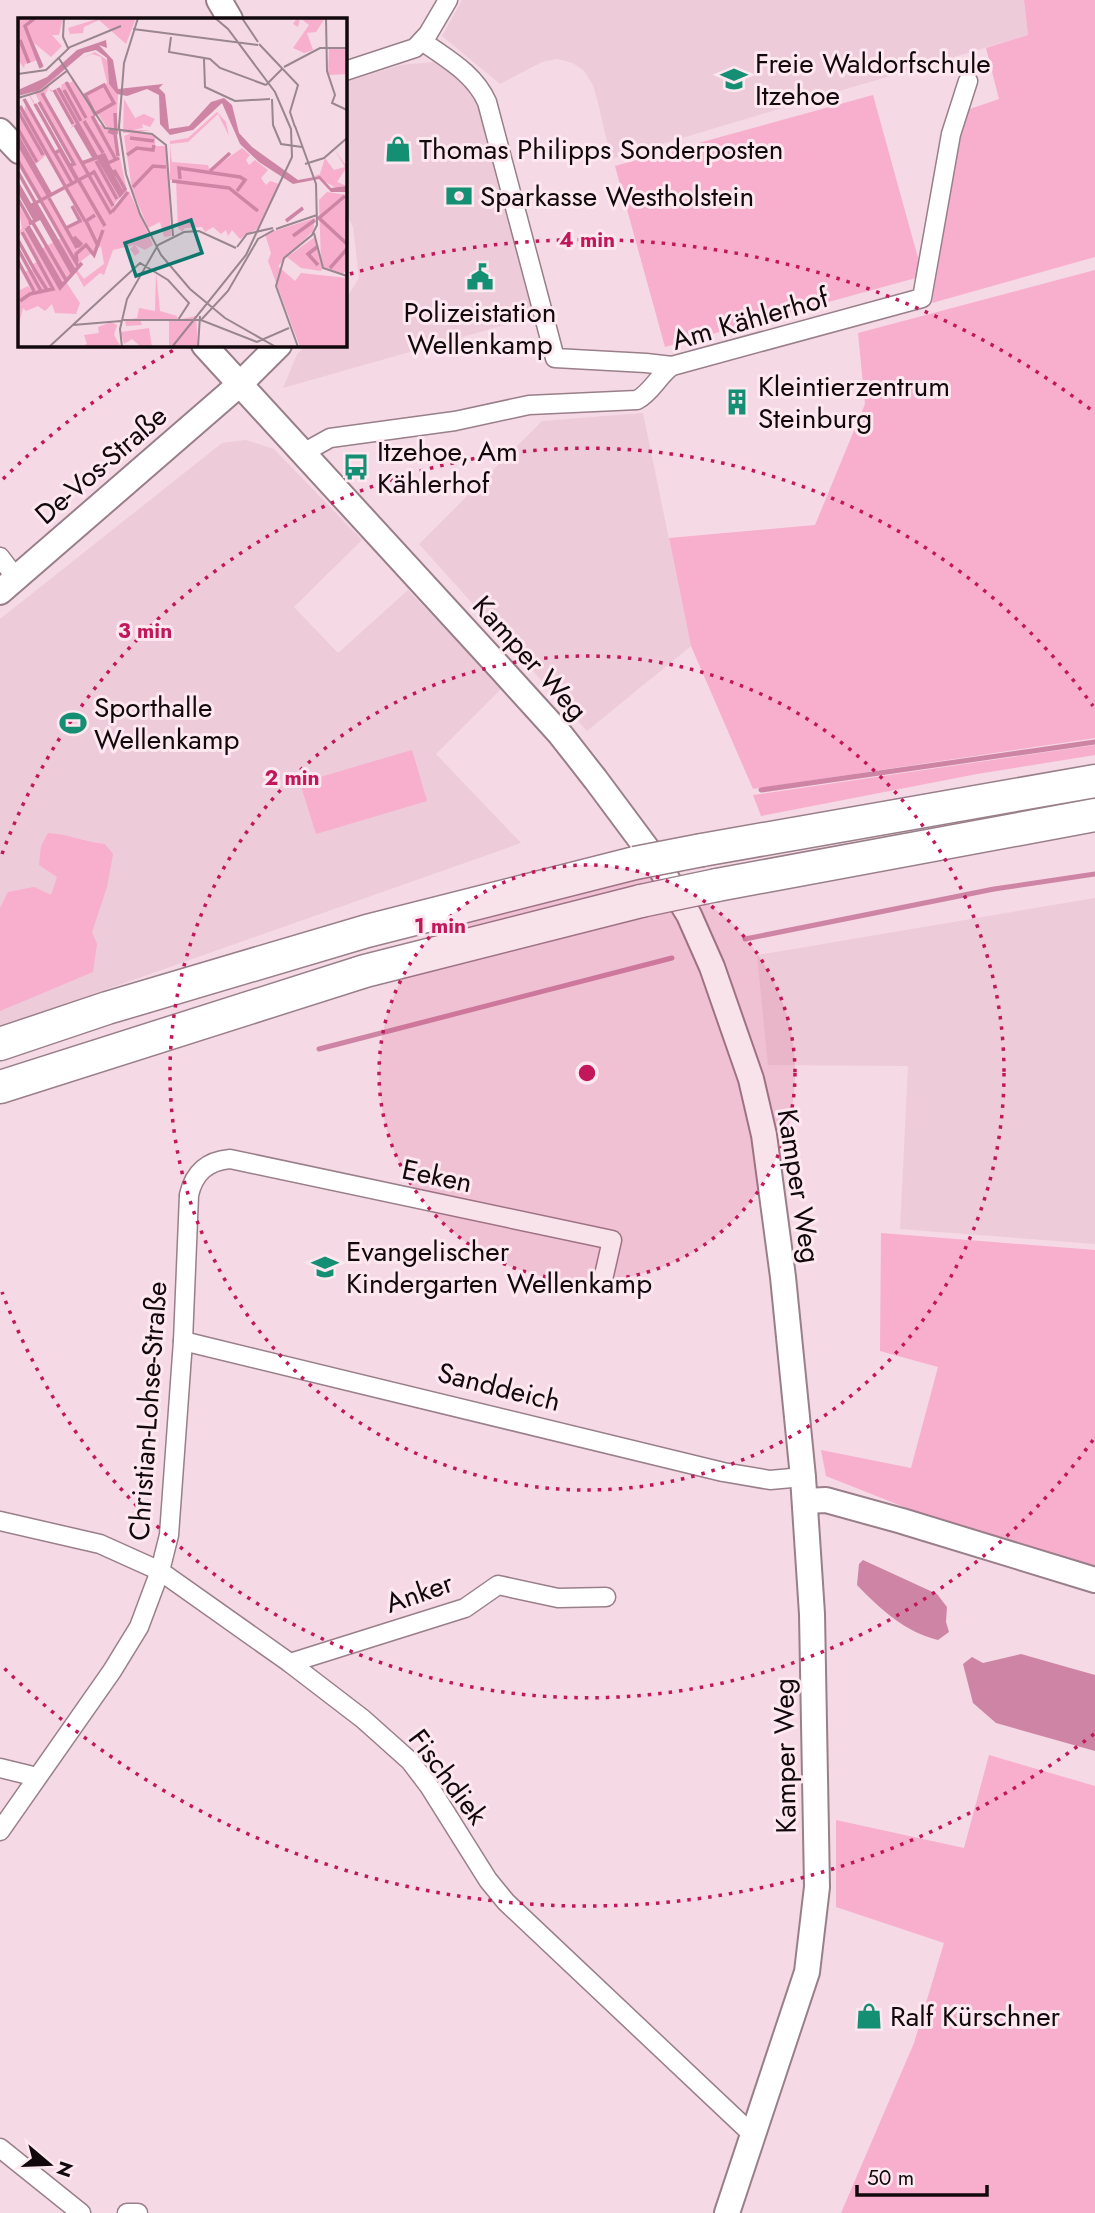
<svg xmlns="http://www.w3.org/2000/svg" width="1095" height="2213" font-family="Jost,sans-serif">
  <rect width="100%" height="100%" fill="#f5d9e4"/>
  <g fill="#eecbd9">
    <polygon points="462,0 1024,0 1028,35 611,159 598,103 593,85 584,71 573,63 557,59 542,62 500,84 442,36"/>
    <polygon points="433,62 468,83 480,104 540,315 283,388 297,354 307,345 345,345 345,300 359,278 353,227 345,211 345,82 401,65"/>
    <polygon points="643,413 691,646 587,731 419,544 542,421"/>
    <polygon points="246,440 274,449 362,540 294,607 338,653 408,590 502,688 436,754 521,843 0,1027 0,619 222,443"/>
    <polygon points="1095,898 1095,1244 900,1229 908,1066 768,1065 757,955"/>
  </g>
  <g fill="#f8aecd">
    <polygon points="1024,0 1095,0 1095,257 932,303 964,111 999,99 986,48 1028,35"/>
    <polygon points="873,95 923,276 665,347 615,166"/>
    <polygon points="1095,270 1095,738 753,789 691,646 669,538 815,525 865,404 858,333"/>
    <polygon points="1095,745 1095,755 977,774 761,816 753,795"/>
    <polygon points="412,750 427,801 316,834 300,783"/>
    <path d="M48,833C68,834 85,842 105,844L113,854L107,887L92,932L97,944L93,972L0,1011V908L8,892L34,887L51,895L57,877L39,865L41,846Z"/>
    <polygon points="881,1233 1095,1250 1095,1570 967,1532 826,1476 821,1450 911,1468 938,1367 880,1351"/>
    <polygon points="989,1755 1095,1786 1095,2213 841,2213 914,2043 944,1943 836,1907 836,1820 964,1848"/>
  </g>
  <g fill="#ce85a5">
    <path d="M863,1560L937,1594L947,1607L946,1622L949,1632L938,1640C905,1632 880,1609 857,1585L859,1564Z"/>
    <polygon points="1021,1654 1095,1675 1095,1751 996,1723 973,1703 963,1664 972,1657 983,1663"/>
  </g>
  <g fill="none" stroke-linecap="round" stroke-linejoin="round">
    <g stroke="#ce85a5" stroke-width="5">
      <polyline points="761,790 1095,742"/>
      <polyline points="745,939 994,889 1095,874"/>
      <polyline points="319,1049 672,958"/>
    </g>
    <g stroke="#997f89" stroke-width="21">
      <g id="street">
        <path d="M422,41C447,59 474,73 487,102L555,358L646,363L672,366"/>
        <polyline points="345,71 415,48 428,34 448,0"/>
        <path d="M303,453L330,438L455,421L529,405L637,400C652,392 658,376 672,366L922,298L951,134L968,81"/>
        <polyline points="0,557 16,578"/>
        <polyline points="183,1341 723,1472 770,1480 803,1477"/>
        <polyline points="0,1521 100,1544 160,1571 290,1663 363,1719 410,1761 429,1786 488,1880 506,1902 754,2136"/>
        <polyline points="290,1663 465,1608 498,1585 558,1598 606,1597"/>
        <polyline points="0,1768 37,1777"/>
        <path d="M0,1831L112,1671L139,1627L160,1571L169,1535L183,1341L189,1195C194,1173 207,1161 230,1159L612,1240L602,1284"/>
        <polyline points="0,2148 81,2213"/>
        <polyline points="127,2213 138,2213"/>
      </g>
    </g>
    <g stroke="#997f89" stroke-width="28">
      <g id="secondary">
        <polyline points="219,0 230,19"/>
        <polyline points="0,131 19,151"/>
        <polyline points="204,345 502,670 560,734 596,780 654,858 689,915 712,967 751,1079 764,1135 783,1277 803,1477 812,1614 817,1887 807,1972 727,2213"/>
        <polyline points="0,592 241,383 279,345"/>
        <polyline points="805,1501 826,1500 902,1521 1095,1580"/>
      </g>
    </g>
    <g stroke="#997f89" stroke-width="35">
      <g id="highway">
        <polyline points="702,850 1095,781"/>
        <polyline points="717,885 1095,815"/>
        <polyline points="0,1044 107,1008 367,931 635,863"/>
        <polyline points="0,1087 365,971 641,901"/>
      </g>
    </g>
    <use href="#street" stroke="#fff" stroke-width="18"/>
    <use href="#secondary" stroke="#fff" stroke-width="24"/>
    <use href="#highway" stroke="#fff" stroke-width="32"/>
    <g stroke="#997f89" stroke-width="35" stroke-linecap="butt">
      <g id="highway-bridge">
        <polyline points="635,863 702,850"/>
        <polyline points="641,901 717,885"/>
      </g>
    </g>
    <use href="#highway-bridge" stroke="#fff" stroke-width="32"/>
  </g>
  <circle cx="587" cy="1073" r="208" fill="#c2185b" fill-opacity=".12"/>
  <g fill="none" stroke="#c2185b" stroke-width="3.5" stroke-dasharray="3.5 7">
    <circle cx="587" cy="1073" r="208"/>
    <circle cx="587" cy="1073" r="417"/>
    <path d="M1093 1440A625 625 0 0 1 2 1292M2 854A625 625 0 0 1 1093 706"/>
    <path d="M1094 1734A833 833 0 0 1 3 1667M3 479A833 833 0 0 1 177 348M350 274A833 833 0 0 1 1094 412"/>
  </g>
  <defs>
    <g id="school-bare" transform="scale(2.1)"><path d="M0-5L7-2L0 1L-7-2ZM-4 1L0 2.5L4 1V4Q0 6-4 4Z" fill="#158f74" stroke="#fee8f0" stroke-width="2.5" paint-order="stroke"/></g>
    <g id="shop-bare" transform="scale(2.1)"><path d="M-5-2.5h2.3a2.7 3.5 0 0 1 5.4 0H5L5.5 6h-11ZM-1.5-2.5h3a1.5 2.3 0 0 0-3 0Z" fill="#158f74" stroke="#fee8f0" stroke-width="2.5" paint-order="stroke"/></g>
    <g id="bank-bare" transform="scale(2.1)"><path d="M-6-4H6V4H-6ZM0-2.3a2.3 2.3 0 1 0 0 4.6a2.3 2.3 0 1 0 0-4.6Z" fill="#158f74" stroke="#fee8f0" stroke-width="2.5" paint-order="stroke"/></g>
    <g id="civic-bare" transform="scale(2.1)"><path d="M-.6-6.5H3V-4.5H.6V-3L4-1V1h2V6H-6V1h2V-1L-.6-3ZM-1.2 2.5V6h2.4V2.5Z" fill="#158f74" stroke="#fee8f0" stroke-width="2.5" paint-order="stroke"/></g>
    <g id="building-bare" transform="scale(2.1)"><path d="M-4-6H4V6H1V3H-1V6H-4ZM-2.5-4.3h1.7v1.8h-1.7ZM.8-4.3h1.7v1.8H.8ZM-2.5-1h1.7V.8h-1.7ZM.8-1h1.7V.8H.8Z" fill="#158f74" stroke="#fee8f0" stroke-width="2.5" paint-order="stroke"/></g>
    <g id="bus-bare" transform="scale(2.1)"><path d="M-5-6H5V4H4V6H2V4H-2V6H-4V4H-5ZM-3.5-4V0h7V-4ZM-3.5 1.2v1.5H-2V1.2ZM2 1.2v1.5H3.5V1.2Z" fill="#158f74" stroke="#fee8f0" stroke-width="2.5" paint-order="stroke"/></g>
    <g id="stadium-bare" transform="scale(2.1)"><path d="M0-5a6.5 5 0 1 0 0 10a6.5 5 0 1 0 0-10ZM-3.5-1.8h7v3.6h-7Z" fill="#158f74" stroke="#fee8f0" stroke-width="2.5" paint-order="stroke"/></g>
  </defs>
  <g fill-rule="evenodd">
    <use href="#school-bare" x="734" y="79"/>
    <use href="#shop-bare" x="398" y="149"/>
    <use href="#bank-bare" x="459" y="196"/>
    <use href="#civic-bare" x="480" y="277"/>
    <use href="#building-bare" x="737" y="402"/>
    <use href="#bus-bare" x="356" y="467"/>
    <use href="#stadium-bare" x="73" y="723"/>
    <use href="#school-bare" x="325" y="1267"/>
    <use href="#shop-bare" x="869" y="2016"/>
  </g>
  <g text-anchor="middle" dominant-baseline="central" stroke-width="6" stroke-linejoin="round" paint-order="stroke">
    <g font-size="28" fill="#12090d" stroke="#fee8f0" text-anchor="start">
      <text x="755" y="63">Freie Waldorfschule<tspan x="755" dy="32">Itzehoe</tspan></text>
      <text x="419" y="149">Thomas Philipps Sonderposten</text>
      <text x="480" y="196">Sparkasse Westholstein</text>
      <text x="480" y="312" text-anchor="middle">Polizeistation<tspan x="480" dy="32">Wellenkamp</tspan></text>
      <text x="758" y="386">Kleintierzentrum<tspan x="758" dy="32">Steinburg</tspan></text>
      <text x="377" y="451">Itzehoe, Am<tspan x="377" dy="32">Kählerhof</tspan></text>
      <text x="94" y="707">Sporthalle<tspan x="94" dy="32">Wellenkamp</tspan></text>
      <text x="346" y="1251">Evangelischer<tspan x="346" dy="32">Kindergarten Wellenkamp</tspan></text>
      <text x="890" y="2016">Ralf Kürschner</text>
    </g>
    <g font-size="28" fill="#12090d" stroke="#fee8f0">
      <text transform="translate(750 319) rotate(-16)">Am Kählerhof</text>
      <text transform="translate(101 465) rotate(-41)">De-Vos-Straße</text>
      <text transform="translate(530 658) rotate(48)">Kamper Weg</text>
      <text transform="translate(437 1176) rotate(12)">Eeken</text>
      <text transform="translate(799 1186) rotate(81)">Kamper Weg</text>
      <text transform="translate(499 1387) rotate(14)">Sanddeich</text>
      <text transform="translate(148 1411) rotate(-86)">Christian-Lohse-Straße</text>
      <text transform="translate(419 1593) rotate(-19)">Anker</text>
      <text transform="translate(785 1756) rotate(-91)">Kamper Weg</text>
      <text transform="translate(448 1777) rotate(53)">Fischdiek</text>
    </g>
  </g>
  <g transform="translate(18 18)">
    <rect width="329" height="329" fill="#f5d9e4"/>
    <path d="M0,0H45L41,17H34L44,28L33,39L16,25L25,49L20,42L7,46L6,50L0,42ZM118,0L108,26L81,2L66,9L65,15L52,16L50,10L79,1ZM279,0H307L298,14L289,15L295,32L286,35L275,30L291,7L282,0L280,9L275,6ZM311,31H329V56L310,57ZM77,34L89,42L91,66L100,77L98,114L90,111L67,77L89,65L83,39L74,36L58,43ZM48,50L30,68L33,74L40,70L42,74L44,66L54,64V58L81,106L97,116L109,173L97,185L93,196L111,173L135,227L127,232L117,227L122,234L117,238L112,231L116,227L95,232L86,257L82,255L66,269L57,253L48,264L62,285L58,296L37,295L34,286L27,293L20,288L8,293L5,290L0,310V273L10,268L17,275L6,254L16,251L14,247L20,243L5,215L0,218L7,211L0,216L4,210L0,187L13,205L10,208L23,231L36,224L15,186L39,222L44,220L0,142V88L6,94L8,85L37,134L41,132L11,77ZM30,70L37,74L55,105L53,110L58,107L76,141L64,143L27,78ZM17,75L21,83L56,146L52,147L12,77ZM29,136L47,167L32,176L16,148ZM49,170L62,203L48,210L31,180ZM83,228L86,246L66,261L59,252L62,244ZM106,81L117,100L126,96L137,101L132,109L124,106L125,110L115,112H132L122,114L137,118V128H147L149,133L153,218L146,219L142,204L130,210L114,171L106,118L113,115H105ZM199,94L208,104L211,118L200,96L170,124L152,126L153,137L154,144L190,147L192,153L224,130L232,137L228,142L231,147L237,142L250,152L243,160L248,167L252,163L261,166L239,211L222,221L214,212L210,218L208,212L203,216L195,209L187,214L184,209L167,210L164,214L160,210L158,162H152V123L170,120ZM316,131L329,149L319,164L329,168L320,171L297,158L302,156L307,140L316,152L327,149ZM309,174L329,177V251L324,257L306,250L303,243L301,182ZM297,200L295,213L260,248L277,263L283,255L329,260V329H282L250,243L253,235L247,216ZM297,219L304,250L303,253L283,250L269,239ZM138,254L142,293L159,298V302L178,298L180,329H151V302H122L124,307L108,308L107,302L119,300L121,290L137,293ZM93,304L99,307L96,317L103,329H64L69,326L66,317L81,315L80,309ZM131,310L134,329H123L114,321L106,326L103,314Z" fill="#f8aecd" fill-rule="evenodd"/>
    <path d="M88,22L89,30L81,27L95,42L100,71L145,66L141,70L147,76L151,111L171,108L193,84L206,80L214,87L221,115L234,129L280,162L302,158L313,170L329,168V174H313L301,161L275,166L241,144L222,126L204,85L175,112L152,117L142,106L141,77L129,71L109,78L99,76L91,66L89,40L78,32L66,35L22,72L0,78V72L29,59L59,32Z" fill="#ce85a5"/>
    <path fill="none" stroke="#ce85a5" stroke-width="3.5" d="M17,0L7,8L23,50M2,22L11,45M14,26L24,49M48,64L68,100M86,67L96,85L77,96L67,77ZM40,70L79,140M36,72L55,106M46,72L63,103M24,75L93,196M6,81L36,134M21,84L56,146L53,147M17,86L60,162M2,88L47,168M0,93L25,137M74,98L98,142M66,103L85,135M57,107L77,141M0,111L19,144M92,112L98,114L97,95M90,113L97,116L100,138M0,119L33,177M112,120L136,123M0,125L30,177M109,137L119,130L135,132L136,127M84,139L104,174M83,140L94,160M0,143L22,181M78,143L99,181M64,145L86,137L90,145L101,140M96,152L107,171L102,177L81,141L85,139L97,159M192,153L212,135M0,154L17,184M71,157L76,154L95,188M162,161L161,150L222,159L227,162L219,173M61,163L87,208M154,163L211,170L240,193M54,165L37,135L42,132L59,162M0,166L20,201L11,206M115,169L135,148L148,149M48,170L67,203M0,172L17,202M327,178L301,200L329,226M31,180L59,230M0,181L13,204M23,183L60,248M15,186L54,255M18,186L56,252M12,188L70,157M94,194L110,174M77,197L68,203L80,228M268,203L285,190M15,205L48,262M10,208L44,267M8,210L42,270L64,245M48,210L62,203L54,188M275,218L297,202M0,222L16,251M62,229L56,219L64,227M299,229L290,236L300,247M0,231L23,273M0,243L16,273M59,244L58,236L68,227L76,237L85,212M312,250L329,231M16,251L29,272M2,283L12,276L35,271L4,214"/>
    <path fill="none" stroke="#9a868e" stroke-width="2" d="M46,0L45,19L50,30M120,0L106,45L101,109L108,156L122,196L143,237L172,271L207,300L258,329M224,0L240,24M308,0L309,53L317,77L314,85L329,92M115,11L240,27M153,19L151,34L192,41L202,50L248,67M241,26L280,67L272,94L277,109M40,39L87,110L134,116L148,127L155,218M186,41L187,69L217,83L252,81M266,49L302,30H329M0,56L28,52L52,29L103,8M248,67L265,50M0,80L23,73L50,52M254,81L255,107L263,126L284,129M277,108L298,166L299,207L294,217L266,240L258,268L280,329M287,146L306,140L329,120M258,211L299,197M296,215L305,250L329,258M219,229L229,216L255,210M104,302H183L239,324L271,310M183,302L210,273L240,221L256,212M55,307L103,303M31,329L122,245L150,262L171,285L160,302M104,329L102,311L109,281L140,227L166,214L181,213L218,230M154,329L228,237L274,139L273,111L257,74L210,11L197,0M180,329L182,298"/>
    <path fill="#0f766e" fill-opacity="0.15" stroke="#0f766e" stroke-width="3.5" d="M173,202L184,235L118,258L107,225Z"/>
    <rect width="329" height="329" fill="none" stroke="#12090d" stroke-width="3.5"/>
  </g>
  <circle cx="587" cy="1073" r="10" fill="#c2185b" stroke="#fee8f0" stroke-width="3.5"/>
  <g font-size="21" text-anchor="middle" font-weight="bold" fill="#c2185b" stroke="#fee8f0" stroke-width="6" stroke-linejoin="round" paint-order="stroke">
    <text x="587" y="247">4 min</text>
    <text x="145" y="638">3 min</text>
    <text x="292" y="785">2 min</text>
    <text x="440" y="933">1 min</text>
  </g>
  <g transform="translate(49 2164) rotate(109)" stroke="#fee8f0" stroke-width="5" paint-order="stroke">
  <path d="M0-5L12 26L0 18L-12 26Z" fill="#12090d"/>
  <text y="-10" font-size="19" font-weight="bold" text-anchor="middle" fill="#12090d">N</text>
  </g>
  <path d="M857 2185v10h130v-10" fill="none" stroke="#12090d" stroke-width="3.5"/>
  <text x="867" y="2185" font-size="21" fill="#12090d" stroke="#fee8f0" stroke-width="5" paint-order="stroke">50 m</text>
</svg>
